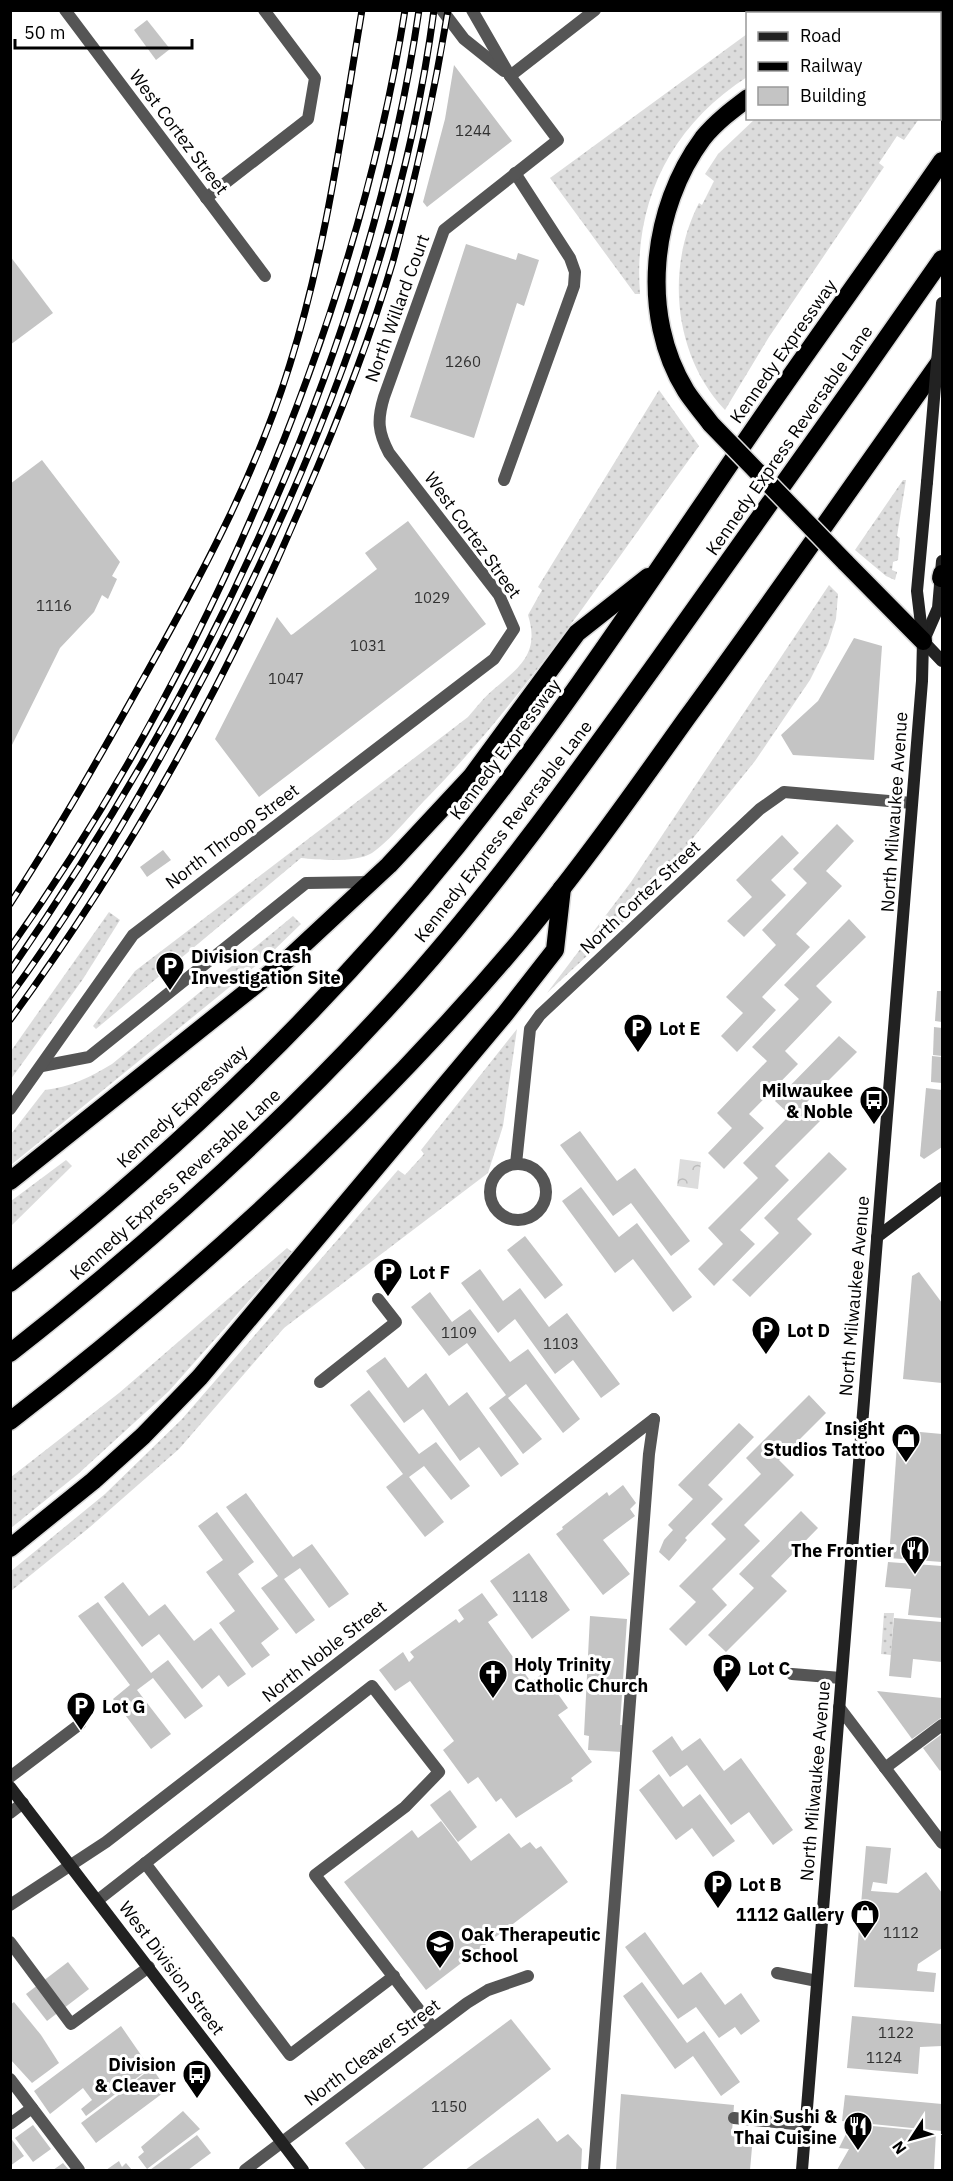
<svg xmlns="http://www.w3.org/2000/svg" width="953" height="2181" font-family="'IBM Plex Sans',sans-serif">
  <defs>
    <pattern id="grass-dots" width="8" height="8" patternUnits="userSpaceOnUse" patternTransform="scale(1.5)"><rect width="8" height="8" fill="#dcdcdc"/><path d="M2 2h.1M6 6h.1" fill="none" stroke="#bbb" stroke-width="1.8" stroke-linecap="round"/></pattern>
    <pattern id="park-crowns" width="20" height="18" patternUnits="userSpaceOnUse" patternTransform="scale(1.5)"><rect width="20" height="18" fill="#dcdcdc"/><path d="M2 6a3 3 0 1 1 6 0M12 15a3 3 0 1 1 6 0" fill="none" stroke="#bbb"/></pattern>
  </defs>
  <rect width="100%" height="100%" fill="#fff"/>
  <g fill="url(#grass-dots)">
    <polygon points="781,10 865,10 865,11 860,14 776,13"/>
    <path d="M747,34V77C670,127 633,202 640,294H635L550,178Z"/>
    <path d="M756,118L919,119L904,140L897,136L879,163L884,167L769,337L725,410C674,356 665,269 699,203L702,205L714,181L705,174L718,154Z"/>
    <path d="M659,390L699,446C613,563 528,695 427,798C411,814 390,841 372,853C356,863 319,860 301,858L96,1029L93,1026L135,971L468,717C476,708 484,697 494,689C520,667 540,653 528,615L542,590L538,587Z"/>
    <polygon points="903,480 906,480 897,536 900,538 898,560 893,562 892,570 897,572 895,580 886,576 855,550"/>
    <polygon points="829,585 838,594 836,619 828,644 810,680 755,761 632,914 547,993 631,882"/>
    <polygon points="109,912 120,920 83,979 11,1079 11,1051"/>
    <path d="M293,916L301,924L269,955L11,1165V1134L45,1090C71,1087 90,1077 112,1064Z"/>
    <polygon points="517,1029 503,1126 488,1173 284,1328 179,1449 90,1527 11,1591 11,1571 105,1494 182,1419 398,1170 405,1175 424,1154 421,1150"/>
    <polygon points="66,1160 72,1166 11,1226 11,1201"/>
    <polygon points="287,1248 292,1252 169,1391 78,1474 11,1528 11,1477 119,1393"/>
    <polygon points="884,1613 894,1613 891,1655 881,1654"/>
  </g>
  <polygon fill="url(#park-crowns)" points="680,1159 701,1162 698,1189 677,1186"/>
  <g fill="#c4c4c4">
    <polygon points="147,20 170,49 156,60 134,30"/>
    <polygon points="454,65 512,141 427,207 423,202 445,119"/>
    <polygon points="466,244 516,260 518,253 539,260 524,306 517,303 474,438 410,417"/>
    <polygon points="10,256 53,313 10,345"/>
    <polygon points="42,460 120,562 112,576 117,579 108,599 102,595 94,612 60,648 10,749 10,484"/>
    <polygon points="408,521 486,624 259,797 215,739 277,617 291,635 293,634 377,569 365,553"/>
    <polygon points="854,638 882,646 874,760 793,755 781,735 818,701"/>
    <polygon points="837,824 854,841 826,871 842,886 796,934 810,947 762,997 776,1010 737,1052 721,1036 743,1013 726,997 776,945 762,930 807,883 793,869"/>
    <polygon points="782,835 799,853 771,880 786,895 744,937 727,921 752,897 736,880"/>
    <polygon points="163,850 171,860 147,877 140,867"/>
    <polygon points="849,919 866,937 816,986 832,1002 785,1051 798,1064 749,1114 764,1128 724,1169 708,1153 732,1128 717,1113 767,1061 752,1047 799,999 784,985"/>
    <polygon points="937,991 942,991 942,1022 935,1021"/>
    <polygon points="934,1027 942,1028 942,1056 933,1055"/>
    <polygon points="839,1036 857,1052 807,1102 823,1118 775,1166 789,1180 740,1230 755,1244 714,1286 698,1269 723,1244 708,1228 758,1178 743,1163 790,1115 775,1101"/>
    <polygon points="932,1056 942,1057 942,1083 931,1082"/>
    <polygon points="926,1088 942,1090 942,1147 924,1159 920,1156"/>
    <polygon points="580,1131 617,1181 635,1168 690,1241 671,1256 631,1203 613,1216 560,1145"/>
    <polygon points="829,1152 847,1169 797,1219 812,1234 750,1297 732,1280 779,1233 764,1218"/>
    <polygon points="581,1187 619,1237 637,1223 692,1297 673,1312 633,1259 615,1273 562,1201"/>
    <polygon points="525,1236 563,1285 545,1299 507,1250"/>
    <polygon points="480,1269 503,1301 520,1288 549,1327 567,1313 620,1384 601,1398 573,1360 555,1374 515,1319 498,1333 461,1283"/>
    <polygon points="919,1272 942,1303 942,1383 903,1379 912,1276"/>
    <polygon points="430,1292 452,1322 470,1309 510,1362 528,1349 580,1419 563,1433 526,1384 508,1398 542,1439 523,1454 489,1408 506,1395 467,1343 449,1356 411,1307"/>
    <polygon points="385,1357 408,1388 426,1373 449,1406 467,1392 519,1464 501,1477 479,1447 460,1461 423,1409 404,1423 366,1371"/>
    <polygon points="369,1390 419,1454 436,1442 470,1486 451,1500 424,1466 409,1477 444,1522 425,1537 386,1487 403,1474 350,1405"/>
    <polygon points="809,1395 826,1413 779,1460 794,1475 744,1525 760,1541 712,1589 727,1605 686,1646 669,1629 696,1602 679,1586 726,1539 711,1524 761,1474 746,1458"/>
    <polygon points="739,1423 754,1437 708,1485 723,1499 685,1538 687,1540 669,1561 659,1552 664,1540 673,1530 668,1525 693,1499 678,1485"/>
    <polygon points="898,1430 942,1434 942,1562 889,1558"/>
    <polygon points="623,1485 636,1503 630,1509 635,1516 603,1540 630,1574 603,1595 556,1534 563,1529 562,1527 607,1492 609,1496"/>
    <polygon points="246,1493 293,1557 312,1544 349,1594 329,1608 300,1568 284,1579 315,1620 296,1634 261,1588 278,1576 226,1507"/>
    <polygon points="801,1511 818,1528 771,1576 787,1591 726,1652 708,1635 754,1588 739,1574"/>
    <polygon points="217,1512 254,1562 238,1574 279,1629 261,1643 270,1655 252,1668 219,1623 235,1611 206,1572 223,1560 198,1526"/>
    <polygon points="529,1553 570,1610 532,1639 490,1581"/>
    <polygon points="888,1562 942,1566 942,1618 908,1615 911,1589 885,1587"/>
    <polygon points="123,1582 149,1616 165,1604 194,1641 211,1628 246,1674 228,1687 219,1675 202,1689 159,1634 142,1647 104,1597"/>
    <polygon points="482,1593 498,1615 488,1622 531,1682 543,1673 568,1708 558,1715 592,1762 571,1778 573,1781 516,1818 501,1798 496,1802 478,1777 468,1784 443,1750 454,1741 410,1681 395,1691 379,1670 403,1652 409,1662 414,1657 410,1652 456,1619 459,1623 464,1619 458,1610"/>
    <polygon points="98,1602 151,1673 168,1660 203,1706 185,1719 153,1678 137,1690 171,1734 151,1749 113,1699 130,1685 78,1616"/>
    <polygon points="590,1616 627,1619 620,1725 623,1725 622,1752 588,1750 589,1736 584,1735"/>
    <polygon points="894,1618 942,1622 942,1662 913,1659 911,1678 889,1676"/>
    <polygon points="877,1691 942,1698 942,1717 912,1739"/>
    <polygon points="942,1734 942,1769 940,1771 923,1748"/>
    <polygon points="672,1736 682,1751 700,1738 724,1771 741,1758 793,1830 773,1845 749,1812 731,1825 687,1765 670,1777 652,1751"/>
    <polygon points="659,1774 683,1807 700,1794 735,1841 713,1857 692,1828 676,1840 639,1790"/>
    <polygon points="450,1790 477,1827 458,1842 430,1805"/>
    <polygon points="441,1821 471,1861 509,1833 521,1848 530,1842 536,1849 541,1846 568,1882 426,1990 344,1882 412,1830 418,1838"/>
    <polygon points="866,1846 891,1848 887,1884 873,1882 871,1891 898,1893 926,1872 942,1893 942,1948 918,1964 917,1971 936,1973 934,1992 854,1987"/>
    <polygon points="645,1932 683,1985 701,1972 725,2005 741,1993 760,2021 741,2035 735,2027 719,2038 696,2007 678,2019 625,1947"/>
    <polygon points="68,1962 89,1989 47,2021 26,1994"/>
    <polygon points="642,1982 687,2043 704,2031 740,2082 721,2096 693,2056 675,2069 623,1996"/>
    <polygon points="14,2002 41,2035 59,2063 32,2083 10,2059 10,2005"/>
    <polygon points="852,2016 942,2024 942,2046 920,2047 918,2074 847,2068"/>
    <polygon points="511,2019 551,2069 421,2170 366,2170 345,2143"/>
    <polygon points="121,2026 150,2068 86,2116 81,2109 92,2100 83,2088 50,2114 34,2091"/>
    <polygon points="152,2068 167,2090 96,2143 81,2123 125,2090 132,2090 132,2083"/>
    <polygon points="621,2094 734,2105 732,2132 753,2136 750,2170 616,2170"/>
    <polygon points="845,2095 942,2104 942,2131 842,2121"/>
    <polygon points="183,2111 200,2129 147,2169 138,2157 144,2152 141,2147"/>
    <polygon points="538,2118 557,2142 568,2134 582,2149 581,2170 465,2170"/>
    <polygon points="851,2124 936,2132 934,2170 837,2170 849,2149 839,2148"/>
    <polygon points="33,2125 51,2149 33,2162 15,2138"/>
    <polygon points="197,2135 211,2153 188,2170 150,2170"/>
    <polygon points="10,2137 24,2156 10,2166"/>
    <polygon points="119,2161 122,2167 126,2163 132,2170 106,2170"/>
    <polygon points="63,2163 69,2170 53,2170"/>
  </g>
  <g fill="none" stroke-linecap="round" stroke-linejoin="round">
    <g stroke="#dbdbdb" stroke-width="21">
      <g id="highway">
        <polyline points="892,14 897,10"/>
        <path d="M711,424C703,413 693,402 686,391C639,315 651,208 703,138C716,122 732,110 748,98"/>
        <polyline points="845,562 923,641"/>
        <polyline points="941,578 942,574"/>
        <polyline points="10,1181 288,959 389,865 471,777 577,633 648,577"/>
        <path d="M10,1283C174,1154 326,1008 457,846C567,710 661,564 760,420C820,333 882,248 942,161"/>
        <path d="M10,1353C153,1241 288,1119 409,984C499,883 578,772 657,662C753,528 848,394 942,259"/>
        <path d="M10,1421C195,1278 368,1120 519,942C578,871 632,795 686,719C773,600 857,479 942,359"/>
        <polyline points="10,1548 93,1481 143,1436 200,1377 505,1014 555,950 562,888"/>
      </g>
    </g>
    <g stroke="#555" stroke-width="12">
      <polyline points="206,198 308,119 315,78 264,10"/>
      <polyline points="504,480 574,286 575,272 570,258 515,173"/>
      <polyline points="42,1066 89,1057 306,883 371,882"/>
      <polyline points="320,1382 396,1322 378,1299"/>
      <polyline points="792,1674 841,1678"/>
      <polyline points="885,1768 942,1725"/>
      <polyline points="10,1777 80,1724"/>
      <polyline points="10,1813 23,1803"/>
      <polyline points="145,1863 290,2055 394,1976"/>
      <polyline points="98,1900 372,1686 439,1772 405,1807 315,1875 433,2028"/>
      <polyline points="10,1942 71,2024 149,1967"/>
      <polyline points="777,1973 817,1981"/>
      <polyline points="10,2079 79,2170"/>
      <polyline points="734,2118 805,2125"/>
      <polyline points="10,2124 32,2108"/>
      <polyline points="594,2170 649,1454 654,1419"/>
    </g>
    <g stroke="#555" stroke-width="12">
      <polyline points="65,10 265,276"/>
      <polyline points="442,10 464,39 504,71"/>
      <polyline points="510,76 595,10"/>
      <path d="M10,1109L133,935L494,659L514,629L499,595L389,453C378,432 377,420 384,397L444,230L558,140L510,76L472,10"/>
      <polyline points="516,1164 530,1029 540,1015 760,809 784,792 912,803"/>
      <circle cx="518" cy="1192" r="28"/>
      <polyline points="839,1707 942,1843"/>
      <polyline points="10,1905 106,1842 654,1419"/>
      <polyline points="245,2170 467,2003 488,1990 528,1976"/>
    </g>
    <g stroke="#222" stroke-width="12">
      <polyline points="924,640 938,608 942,561"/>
      <polyline points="923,641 942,661"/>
      <polyline points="877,1237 942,1188"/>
      <polyline points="10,1787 303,2170"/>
      <polyline points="802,2170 922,681 923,641 917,591 927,482"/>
    </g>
    <use href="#highway" stroke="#000" stroke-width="18"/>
    <g stroke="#000" stroke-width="7">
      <g id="rail">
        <path d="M10,904C63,823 109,740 156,656C209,561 258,468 290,364C326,249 342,129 362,10"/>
        <path d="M10,948C198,683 354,332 405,10"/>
        <path d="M10,971C208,685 368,357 419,10"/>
        <path d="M10,996C79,902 138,801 192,699C306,485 402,253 434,10"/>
        <path d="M10,1020C128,859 225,685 303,501C337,423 369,343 393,261C416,178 434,95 448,10"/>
      </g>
    </g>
    <use href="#rail" stroke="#fff" stroke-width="4.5" stroke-dasharray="14" stroke-linecap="butt"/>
    <g stroke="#dbdbdb" stroke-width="21" stroke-linecap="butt">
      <polyline id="highway-bridge" points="711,424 845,562"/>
    </g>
    <polyline stroke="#222" stroke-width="12" points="927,482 942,303"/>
    <use href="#highway-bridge" stroke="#000" stroke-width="18"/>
  </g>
  <defs>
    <g id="parking-pin" transform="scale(1.5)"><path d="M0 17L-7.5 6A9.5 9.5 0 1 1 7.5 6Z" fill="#000" stroke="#fff"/><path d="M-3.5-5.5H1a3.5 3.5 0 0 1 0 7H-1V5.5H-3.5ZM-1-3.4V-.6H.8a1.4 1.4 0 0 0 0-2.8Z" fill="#fff"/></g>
    <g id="bus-pin" transform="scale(1.5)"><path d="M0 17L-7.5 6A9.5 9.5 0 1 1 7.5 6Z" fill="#000" stroke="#fff"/><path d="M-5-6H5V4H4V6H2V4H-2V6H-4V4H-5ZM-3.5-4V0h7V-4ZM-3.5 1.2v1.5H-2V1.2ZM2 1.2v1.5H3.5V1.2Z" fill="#fff"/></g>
    <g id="shop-pin" transform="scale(1.5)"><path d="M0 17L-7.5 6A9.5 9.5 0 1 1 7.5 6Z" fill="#000" stroke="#fff"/><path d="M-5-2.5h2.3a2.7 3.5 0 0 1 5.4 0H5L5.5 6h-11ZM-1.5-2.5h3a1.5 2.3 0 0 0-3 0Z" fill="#fff"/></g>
    <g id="restaurant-pin" transform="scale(1.5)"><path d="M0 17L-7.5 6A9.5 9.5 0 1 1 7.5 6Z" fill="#000" stroke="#fff"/><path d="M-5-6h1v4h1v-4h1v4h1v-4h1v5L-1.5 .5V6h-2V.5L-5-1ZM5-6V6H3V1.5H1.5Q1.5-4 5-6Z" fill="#fff"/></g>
    <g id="church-pin" transform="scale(1.5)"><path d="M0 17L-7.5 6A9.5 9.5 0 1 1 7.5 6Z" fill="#000" stroke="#fff"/><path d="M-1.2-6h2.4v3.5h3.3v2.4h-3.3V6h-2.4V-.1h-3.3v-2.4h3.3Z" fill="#fff"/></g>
    <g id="school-pin" transform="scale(1.5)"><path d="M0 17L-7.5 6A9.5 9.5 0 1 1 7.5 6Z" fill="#000" stroke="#fff"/><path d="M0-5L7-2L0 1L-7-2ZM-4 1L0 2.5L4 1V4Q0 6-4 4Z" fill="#fff"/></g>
  </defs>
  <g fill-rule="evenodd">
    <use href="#parking-pin" x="170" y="966"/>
    <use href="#parking-pin" x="638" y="1028"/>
    <use href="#bus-pin" x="874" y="1100"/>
    <use href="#parking-pin" x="388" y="1272"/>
    <use href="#parking-pin" x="766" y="1330"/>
    <use href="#shop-pin" x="906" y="1438"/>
    <use href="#restaurant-pin" x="915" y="1550"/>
    <use href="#parking-pin" x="727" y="1668"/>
    <use href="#church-pin" x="493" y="1674"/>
    <use href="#parking-pin" x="81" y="1706"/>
    <use href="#parking-pin" x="718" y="1884"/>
    <use href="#shop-pin" x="865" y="1914"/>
    <use href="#school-pin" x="440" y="1944"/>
    <use href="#bus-pin" x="197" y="2074"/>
    <use href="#restaurant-pin" x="858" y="2126"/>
  </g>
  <g text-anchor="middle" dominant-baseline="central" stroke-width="6" stroke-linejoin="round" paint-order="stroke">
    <g font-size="15" fill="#313131">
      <text x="473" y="130">1244</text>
      <text x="463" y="361">1260</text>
      <text x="432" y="597">1029</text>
      <text x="54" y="605">1116</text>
      <text x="368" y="645">1031</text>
      <text x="286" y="678">1047</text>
      <text x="459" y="1332">1109</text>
      <text x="561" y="1343">1103</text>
      <text x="530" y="1596">1118</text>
      <text x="901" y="1932">1112</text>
      <text x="896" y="2032">1122</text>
      <text x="884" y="2057">1124</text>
      <text x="449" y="2106">1150</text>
    </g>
    <g font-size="18" fill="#000" stroke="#fff">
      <text transform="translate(179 132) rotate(53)">West Cortez Street</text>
      <text transform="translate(397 308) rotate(-70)">North Willard Court</text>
      <text transform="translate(783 351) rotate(-55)">Kennedy Expressway</text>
      <text transform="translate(789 440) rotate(-55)">Kennedy Express Reversable Lane</text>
      <text transform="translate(473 535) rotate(54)">West Cortez Street</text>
      <text transform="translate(505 749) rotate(-53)">Kennedy Expressway</text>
      <text transform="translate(894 812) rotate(-86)">North Milwaukee Avenue</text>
      <text transform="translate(503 831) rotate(-52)">Kennedy Express Reversable Lane</text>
      <text transform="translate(232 836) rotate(-37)">North Throop Street</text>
      <text transform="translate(640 897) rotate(-43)">North Cortez Street</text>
      <text transform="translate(182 1106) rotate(-43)">Kennedy Expressway</text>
      <text transform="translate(175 1184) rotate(-42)">Kennedy Express Reversable Lane</text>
      <text transform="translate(854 1296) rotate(-85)">North Milwaukee Avenue</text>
      <text transform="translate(324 1651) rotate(-38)">North Noble Street</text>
      <text transform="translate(815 1781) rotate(-85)">North Milwaukee Avenue</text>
      <text transform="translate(172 1968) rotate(53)">West Division Street</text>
      <text transform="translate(372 2052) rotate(-37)">North Cleaver Street</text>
    </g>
    <g font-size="18" font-weight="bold" fill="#000" stroke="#fff" text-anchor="start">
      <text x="191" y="956">Division Crash<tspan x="191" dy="21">Investigation Site</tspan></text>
      <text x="659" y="1028">Lot E</text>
      <text x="853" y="1090" text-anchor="end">Milwaukee<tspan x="853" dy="21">&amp; Noble</tspan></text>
      <text x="409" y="1272">Lot F</text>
      <text x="787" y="1330">Lot D</text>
      <text x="885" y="1428" text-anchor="end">Insight<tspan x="885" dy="21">Studios Tattoo</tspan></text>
      <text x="894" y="1550" text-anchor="end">The Frontier</text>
      <text x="514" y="1664">Holy Trinity<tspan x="514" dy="21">Catholic Church</tspan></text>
      <text x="748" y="1668">Lot C</text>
      <text x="102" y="1706">Lot G</text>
      <text x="739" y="1884">Lot B</text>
      <text x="844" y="1914" text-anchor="end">1112 Gallery</text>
      <text x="461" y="1934">Oak Therapeutic<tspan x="461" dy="21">School</tspan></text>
      <text x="176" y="2064" text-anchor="end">Division<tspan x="176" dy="21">&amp; Cleaver</tspan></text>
      <text x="837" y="2116" text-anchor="end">Kin Sushi &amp;<tspan x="837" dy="21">Thai Cuisine</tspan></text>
    </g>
  </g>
  <rect width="953" height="2181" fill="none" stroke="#000000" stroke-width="24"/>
  <rect x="746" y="12" width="195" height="108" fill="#ffffff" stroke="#999999" stroke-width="1.5"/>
  <rect x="758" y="32" width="30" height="9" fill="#222222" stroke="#999999" stroke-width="1.5"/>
  <text x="800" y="42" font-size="18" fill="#000000">Road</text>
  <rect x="758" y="62" width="30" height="9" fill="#000000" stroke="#999999" stroke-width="1.5"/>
  <text x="800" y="72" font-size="18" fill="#000000">Railway</text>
  <rect x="758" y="87" width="30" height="18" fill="#c4c4c4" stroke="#999999" stroke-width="1.5"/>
  <text x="800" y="102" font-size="18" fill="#000000">Building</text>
  <g transform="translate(911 2139) rotate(234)" stroke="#ffffff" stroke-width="4.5" paint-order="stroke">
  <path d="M0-4.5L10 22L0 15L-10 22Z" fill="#000000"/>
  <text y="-9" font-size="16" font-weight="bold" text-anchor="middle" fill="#000000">N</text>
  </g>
  <path d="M15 39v9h177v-9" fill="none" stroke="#000000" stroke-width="3"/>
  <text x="24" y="39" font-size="18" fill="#000000" stroke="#ffffff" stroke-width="4.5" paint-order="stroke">50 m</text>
</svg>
